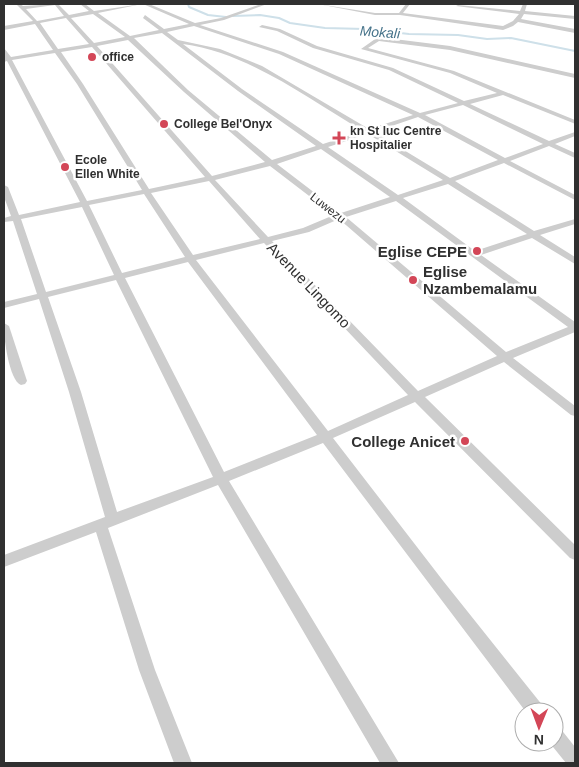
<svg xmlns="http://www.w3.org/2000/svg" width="579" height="767" font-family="Arial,sans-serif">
  <rect width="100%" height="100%" fill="#fff"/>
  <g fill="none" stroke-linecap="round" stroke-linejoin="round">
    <g stroke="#cee0e9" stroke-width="2">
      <polyline points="188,4 189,7 208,15 226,17"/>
      <polyline points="233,16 260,15 279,18 290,23 325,28 365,29 409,34 458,35 487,39 511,38 575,51"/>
    </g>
    <g fill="#cdcdcd" fill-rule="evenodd">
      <path d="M16,4H20L23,6L58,4L69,15L89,11L80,4H85L94,11L142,4L98,13L130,36L159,30L143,18L145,15L164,29L189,24L143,4H149L195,23L221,18L261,4H267L224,20L200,25L283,52L420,113L458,103L389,70L313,48L277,31L259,27L262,25L280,29L317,46L393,68L464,101L497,93L450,73L361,49L378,37L450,46L575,74V78L450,50L379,41L368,48L454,71L575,120V124L573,123L503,95L470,104L549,141L575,132V136L555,144L575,153V158L549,146L510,161L575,195V200L504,163L455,181L534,231L575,219V224L540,235L575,257V264L532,238L481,255L575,322V332L513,358L575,406V416L571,415L504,362L425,397L575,545V560L570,558L415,402L333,438L444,582L543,706L545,712H526L323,443L229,481L399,763H380L218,485L108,528L155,670L192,763H174L139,670L96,532L4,567V555L105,517L69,392L39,299L4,308V302L37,294L13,221L4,222V218L11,216L4,197V185L8,187L19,215L80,202L7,61L4,62L5,58L4,48L11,57L53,50L35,24L4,30V26L33,21ZM55,5L64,16L37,21L26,9ZM93,14L125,37L94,43L71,18ZM66,18L89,44L58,49L40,23ZM194,26L279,54L413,115L369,129L262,66L220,49L178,40L167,32ZM162,33L238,91L316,146L272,160L188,90L134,38ZM128,40L184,92L265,162L212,176L97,46ZM183,44C249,53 307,98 363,131L323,144L242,89ZM92,47L205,177L149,189L83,84L61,52ZM55,53L77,84L142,190L87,201L12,60ZM463,105L543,144L505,158L425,115ZM418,117L498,160L450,178L374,132ZM368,134L443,180L398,195L328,147ZM321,149L390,197L341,213L277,164ZM270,166L334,215L303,228L268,237L215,180ZM209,181L260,239L193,255L151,193ZM448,184L527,234L475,251L403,198ZM144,194L185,257L122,273L89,205ZM396,201L568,327L506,352L346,217ZM82,207L114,275L46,292L21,219ZM339,219L497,356L418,391L272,241L309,232ZM264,243L408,395L328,431L196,260ZM188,262L317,435L224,472L125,278ZM116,280L213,477L117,512L81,392L48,297Z"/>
      <polygon points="318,4 375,13 399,13 406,4 410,4 403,13 503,26 513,21 519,14 456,6 458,5 520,11 523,4 527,4 525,11 575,16 575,19 524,14 521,19 575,29 575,33 518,22 513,26 503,30 400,15 375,15"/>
      <path d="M4,323L9,326L27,381L25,384L21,385C9,381 3,335 4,323Z"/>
      <polygon points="554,725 560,728 575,747 575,763 566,763 549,742 554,742"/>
    </g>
  </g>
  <g fill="#d34657" stroke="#fff" stroke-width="2">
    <circle cx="92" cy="57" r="5"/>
    <circle cx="164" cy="124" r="5"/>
    <path d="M336.5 130.5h5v5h5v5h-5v5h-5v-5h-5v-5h5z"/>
    <circle cx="65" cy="167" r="5"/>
    <circle cx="477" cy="251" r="5"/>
    <circle cx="413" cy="280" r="5"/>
    <circle cx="465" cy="441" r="5"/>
  </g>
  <g text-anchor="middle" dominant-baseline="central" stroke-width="5" stroke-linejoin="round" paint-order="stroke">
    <g font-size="12" font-weight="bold" fill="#303030" stroke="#fff" text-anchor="start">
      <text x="102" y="57">office</text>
      <text x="174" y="124">College Bel'Onyx</text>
      <text x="350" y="131">kn St luc Centre<tspan x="350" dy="14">Hospitalier</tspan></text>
      <text x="75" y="160">Ecole<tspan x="75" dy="14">Ellen White</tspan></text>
    </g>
    <g font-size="12" fill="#303030" stroke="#fff">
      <text transform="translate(328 208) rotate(38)">Luwezu</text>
    </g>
    <g font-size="14" font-style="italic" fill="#46738a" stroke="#fff">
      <text transform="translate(380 32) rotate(4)">Mokali</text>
    </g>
    <g font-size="15" font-weight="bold" fill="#303030" stroke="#fff" text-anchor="end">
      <text x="467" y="251">Eglise CEPE</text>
      <text x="423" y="271" text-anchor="start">Eglise<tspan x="423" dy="17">Nzambemalamu</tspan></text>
      <text x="455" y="441">College Anicet</text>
    </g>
    <g font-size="15" fill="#303030" stroke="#fff">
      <text transform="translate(309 285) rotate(46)">Avenue Lingomo</text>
    </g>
  </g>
  <rect width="579" height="767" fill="none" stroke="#303030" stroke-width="10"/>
  <g transform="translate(539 727) rotate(181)"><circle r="24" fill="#ffffff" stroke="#acacac"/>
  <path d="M0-4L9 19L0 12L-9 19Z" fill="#d34657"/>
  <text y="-8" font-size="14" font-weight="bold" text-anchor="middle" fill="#303030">N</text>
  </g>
</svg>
